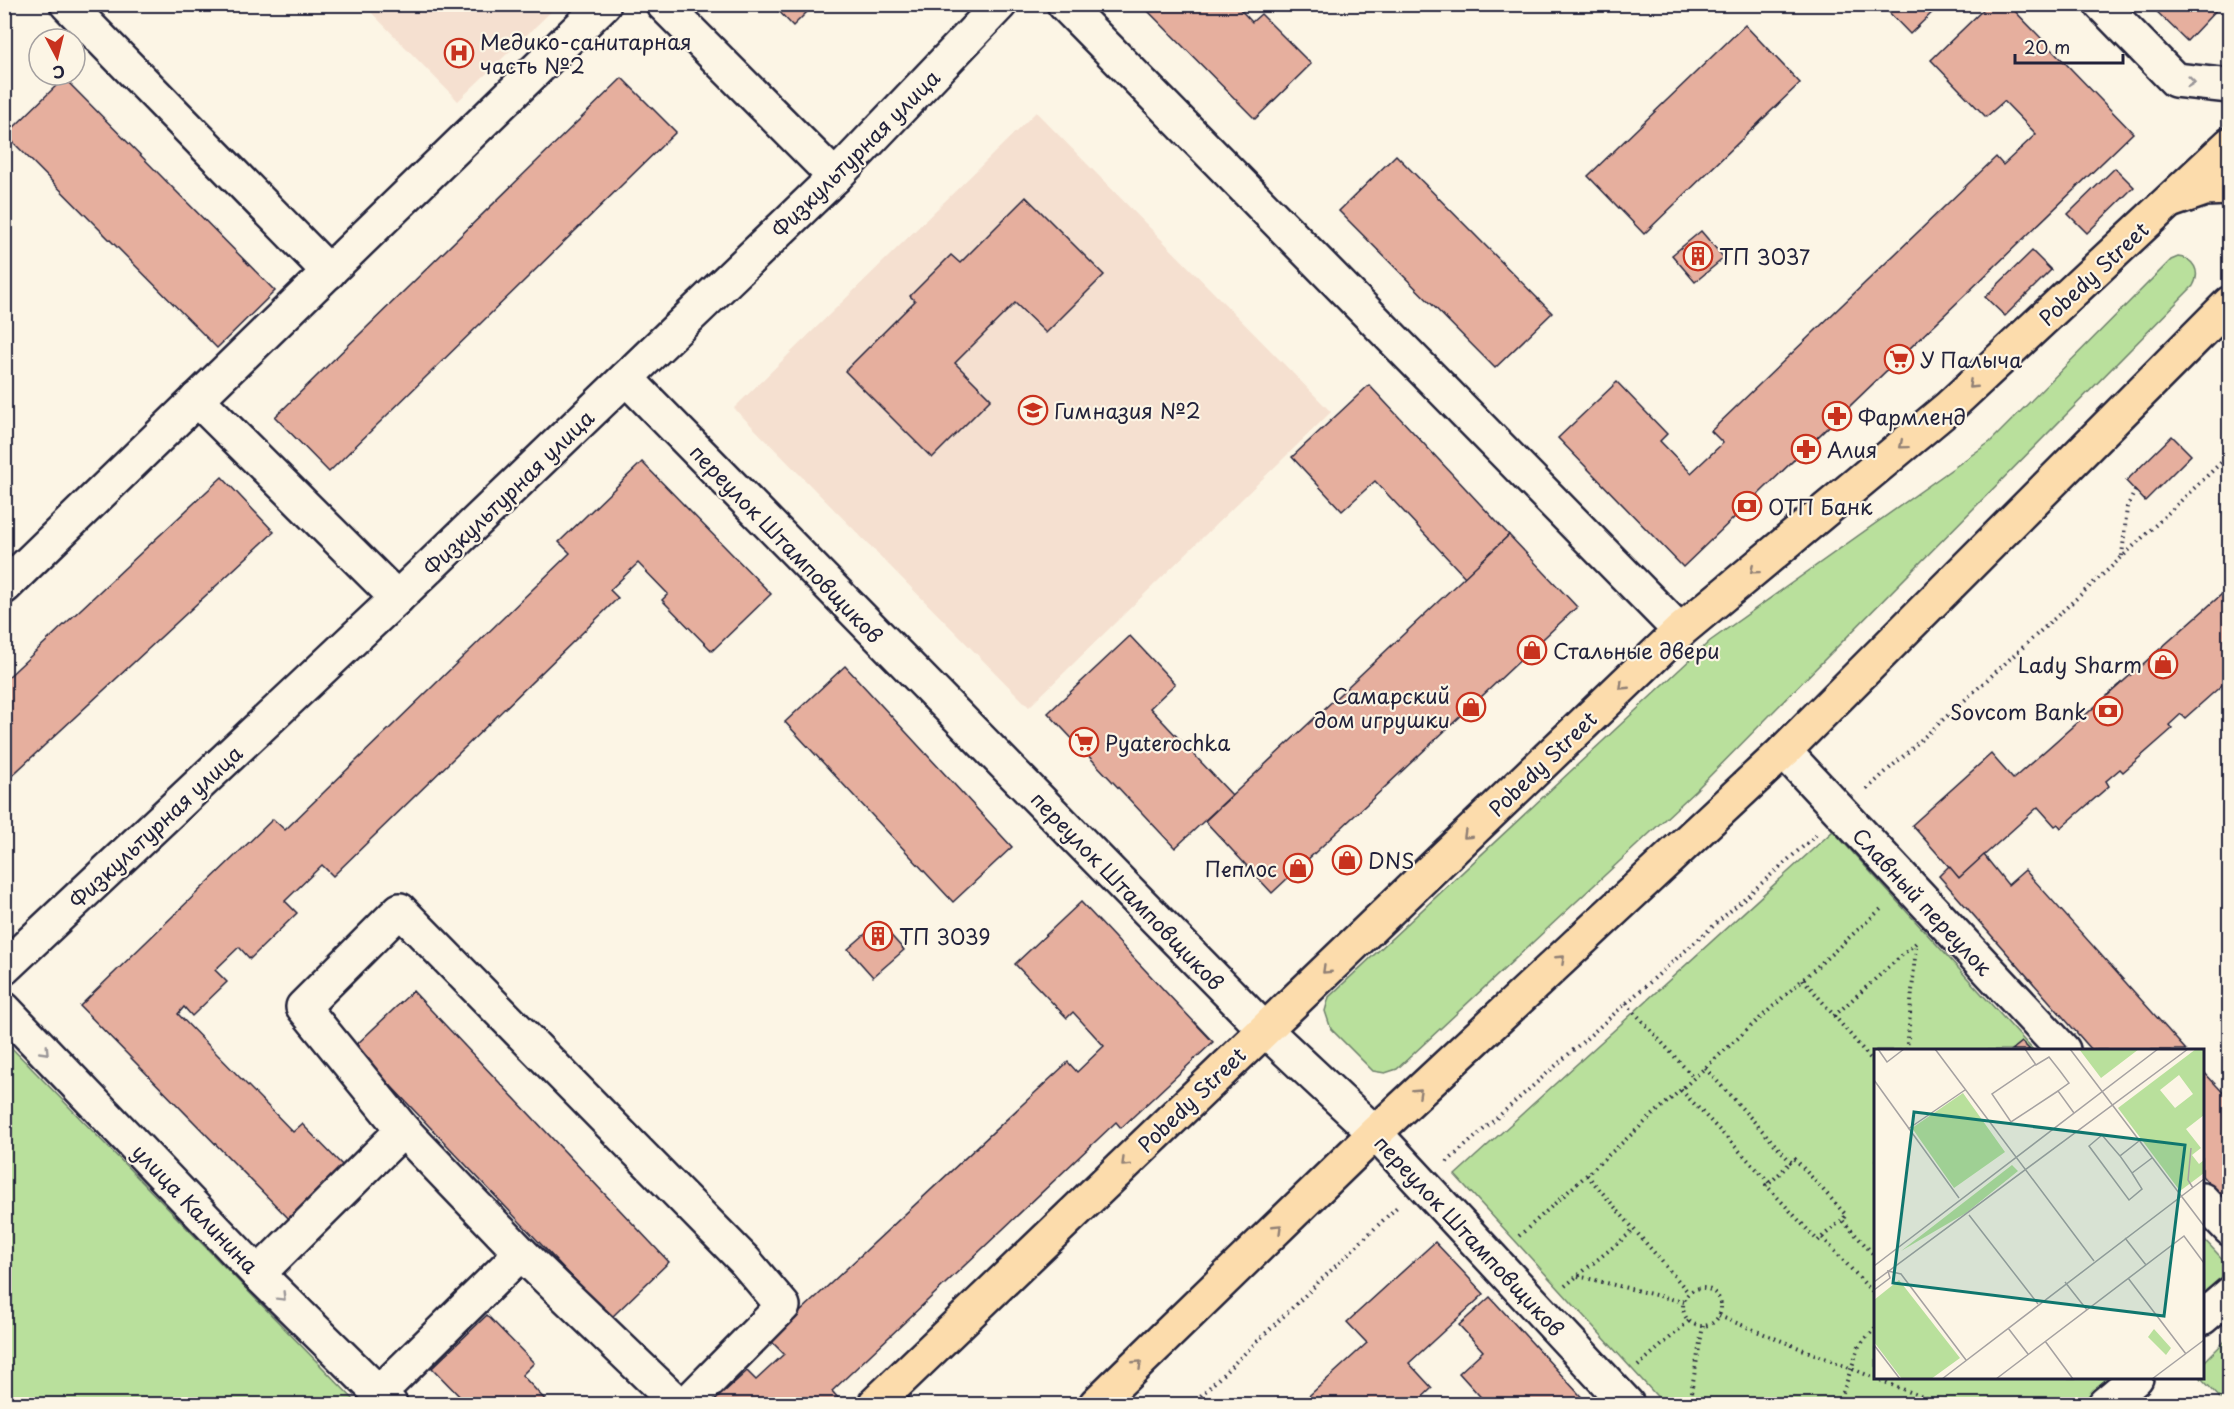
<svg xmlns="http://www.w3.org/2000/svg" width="2234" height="1409" font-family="'Playpen Sans',sans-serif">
  <rect width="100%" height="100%" fill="#fcf5e5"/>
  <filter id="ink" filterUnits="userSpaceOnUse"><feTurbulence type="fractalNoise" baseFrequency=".0167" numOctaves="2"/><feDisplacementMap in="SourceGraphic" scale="12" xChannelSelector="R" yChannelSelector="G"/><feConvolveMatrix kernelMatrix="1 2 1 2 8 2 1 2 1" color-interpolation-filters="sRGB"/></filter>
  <g filter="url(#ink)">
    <g fill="#f5e0d0">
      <polygon points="364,5 558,5 458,101"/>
      <polygon points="1036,112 1331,412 1029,707 734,408"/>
    </g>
    <g fill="#b9e09c" stroke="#6e816c" stroke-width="1.5">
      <path d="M2178,257C2194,258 2201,272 2193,286L1695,791L1397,1069L1385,1073L1373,1071L1331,1029L1325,1011L1329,997L1710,641L1990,442L2171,260Z"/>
      <polygon points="1833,831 2033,1050 1876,1050 1876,1378 2116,1378 2086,1404 1664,1404 1455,1175"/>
      <polygon points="4,1040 358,1404 5,1404"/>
      <polygon points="2202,1237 2230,1267 2229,1275 2203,1299"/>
      <polygon points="2229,1337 2229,1391 2221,1399 2201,1378 2203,1363"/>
    </g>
    <g fill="#e6af9e" stroke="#22223b" stroke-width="1.5">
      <polygon points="772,4 815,4 793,26"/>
      <polygon points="1141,4 1235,4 1252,22 1261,14 1311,64 1255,119"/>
      <polygon points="1881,4 1941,4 1910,34"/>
      <polygon points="1989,4 2008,4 2133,133 1683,567 1558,438 1617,382 1667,434 1660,441 1691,473 1723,443 1711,431 1996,157 2003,165 2036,134 2004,101 1986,117 1931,60"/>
      <polygon points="2149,4 2222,4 2187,41"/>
      <polygon points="1745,25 1800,83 1644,234 1588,176"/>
      <polygon points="64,78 275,291 217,348 6,135"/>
      <polygon points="622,78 676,132 329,472 275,417"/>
      <polygon points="1396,155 1552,313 1495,368 1339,211"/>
      <polygon points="2115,168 2134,187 2087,233 2068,214"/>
      <polygon points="1026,197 1104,275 1046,333 1015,303 955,363 991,399 932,458 845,371 915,301 910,296 951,255 960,263"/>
      <polygon points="1701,231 1724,258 1695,282 1672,255"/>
      <polygon points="2032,251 2051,270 2005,316 1985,297"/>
      <polygon points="1369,385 1509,535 1465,577 1375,481 1342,511 1292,457"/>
      <polygon points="2172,436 2191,455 2145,501 2126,481"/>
      <polygon points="642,462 771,594 712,651 662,600 668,594 638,563 610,590 618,598 333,876 322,865 285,901 297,913 250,959 239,947 215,970 227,982 192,1016 184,1007 178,1014 293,1132 302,1124 350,1173 296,1226 80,1006 273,819 285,830 570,553 559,542"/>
      <polygon points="222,477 274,532 4,783 4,681"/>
      <polygon points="1509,535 1577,607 1272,893 1205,821"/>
      <polygon points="2230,587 2230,678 2185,718 2181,714 2169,725 2172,729 2123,772 2120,769 2106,781 2109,786 2061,828 2058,824 2055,826 2038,807 1959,878 1912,825 1991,754 2013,779"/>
      <polygon points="1130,636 1175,684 1150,708 1232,795 1175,848 1048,713"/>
      <polygon points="845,666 1012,847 953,902 785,722"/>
      <polygon points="1984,855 2008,885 2025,870 2186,1050 2092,1050 1939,876 1949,866 1959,878"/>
      <polygon points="1081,902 1213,1042 1121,1128 1116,1122 832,1391 839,1399 834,1404 711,1404 747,1371 756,1380 784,1354 770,1340 1068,1062 1077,1072 1104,1046 1073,1012 1067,1018 1015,964"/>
      <polygon points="879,922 904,950 873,977 848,949"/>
      <polygon points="413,991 669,1262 611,1318 354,1047"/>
      <polygon points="2022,1042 2030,1050 2012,1050"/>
      <polygon points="2202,1070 2230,1100 2230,1131 2227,1134 2230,1137 2230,1197 2225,1201 2202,1176"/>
      <polygon points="1435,1242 1484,1294 1409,1363 1432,1388 1415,1404 1300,1404 1367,1343 1347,1322"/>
      <polygon points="1490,1297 1588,1404 1487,1404 1459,1373 1483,1351 1459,1325"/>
      <polygon points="487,1315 534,1363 522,1375 549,1404 467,1404 432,1368"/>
    </g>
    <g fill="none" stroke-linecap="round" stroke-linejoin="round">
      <g stroke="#22223b" stroke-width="38">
        <g id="minor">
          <polyline points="67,4 329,272"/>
          <polyline points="663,4 835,177"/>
          <polyline points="1064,4 1680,631"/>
          <polyline points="2101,4 2175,80 2230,86"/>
          <polyline points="626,378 1264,1029 1375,1133 1627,1404"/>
          <polyline points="197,399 397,598"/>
          <polyline points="4,587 604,4"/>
          <polyline points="1784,751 2063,1050"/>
          <polyline points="4,968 397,598 835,177 1000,4"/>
          <polyline points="4,1009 258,1274 390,1404"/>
          <polyline points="403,1130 303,1007 400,910 744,1260 783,1306 686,1404"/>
          <polyline points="2202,1200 2230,1229"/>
          <polyline points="521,1253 678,1404"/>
          <polyline points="258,1274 403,1130 521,1253 379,1393"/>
          <polyline points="2202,1318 2230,1294"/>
          <polyline points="2105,1404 2136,1378"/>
        </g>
      </g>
      <g stroke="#22223b" stroke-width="38">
        <g id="major">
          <polyline points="2173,200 2205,189 2230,188"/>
          <polyline points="875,1404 1680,631 1948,408 2230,144"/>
          <polyline points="1096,1404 1375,1133 1784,751 2230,303"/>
        </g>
      </g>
      <g stroke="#22223b" stroke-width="4" stroke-dasharray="1.5 4.5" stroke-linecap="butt">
        <polyline points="2122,556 2127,507 2135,491"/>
        <polyline points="1867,789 2122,557 2230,454"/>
        <polyline points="1803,979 1876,1065"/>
        <polyline points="1626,1003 1694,1078"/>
        <polyline points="1834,1016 1917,942"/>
        <polyline points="1907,1050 1916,944"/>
        <polyline points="1705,1068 1791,1162 1795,1159 1846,1215 1842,1220 1876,1257"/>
        <polyline points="1681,1090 1770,1183 1766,1185 1818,1241 1822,1237 1876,1296"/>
        <polyline points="1447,1162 1816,835"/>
        <polyline points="1587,1175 1689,1293"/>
        <polyline points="1770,1183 1791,1162"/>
        <polyline points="1519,1236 1882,908"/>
        <polyline points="1822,1237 1842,1220"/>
        <polyline points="1578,1276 1684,1302"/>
        <polyline points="1565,1286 1634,1230"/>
        <circle cx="1702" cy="1307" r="19"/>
        <polyline points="1719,1316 1935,1402"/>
        <polyline points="1638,1366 1689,1321"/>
        <polyline points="1192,1404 1397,1207"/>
        <polyline points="1689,1404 1703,1326"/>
        <polyline points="1839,1404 1859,1346 1876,1327"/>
      </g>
      <use href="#minor" stroke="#fcf5e5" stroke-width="33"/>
      <use href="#major" stroke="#fcdcac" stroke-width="33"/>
    </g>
    <defs><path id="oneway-chevron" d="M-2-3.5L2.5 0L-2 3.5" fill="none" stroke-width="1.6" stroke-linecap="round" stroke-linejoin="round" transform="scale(1.5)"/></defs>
    <g stroke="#9a9698">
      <use href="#oneway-chevron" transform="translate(2191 82) rotate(6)"/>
      <use href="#oneway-chevron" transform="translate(45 1051) rotate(46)"/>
      <use href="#oneway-chevron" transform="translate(282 1297) rotate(45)"/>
    </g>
    <g stroke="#8f7f74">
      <use href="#oneway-chevron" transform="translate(1972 385) rotate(137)"/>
      <use href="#oneway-chevron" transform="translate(1903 445) rotate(140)"/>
      <use href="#oneway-chevron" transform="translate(1754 570) rotate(140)"/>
      <use href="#oneway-chevron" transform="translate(1623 686) rotate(136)"/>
      <use href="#oneway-chevron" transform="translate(1467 835) rotate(136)"/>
      <use href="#oneway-chevron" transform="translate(1561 959) rotate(-43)"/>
      <use href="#oneway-chevron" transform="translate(1326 970) rotate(136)"/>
      <use href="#oneway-chevron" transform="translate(1418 1092) rotate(-43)"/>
      <use href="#oneway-chevron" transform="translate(1125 1163) rotate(136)"/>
      <use href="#oneway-chevron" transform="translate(1278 1228) rotate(-44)"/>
      <use href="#oneway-chevron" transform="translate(1138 1364) rotate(-44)"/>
    </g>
  </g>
  <defs>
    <g id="hospital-ring" transform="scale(1.5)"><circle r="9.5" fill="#fcf5e5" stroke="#c8321e" stroke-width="1.5"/><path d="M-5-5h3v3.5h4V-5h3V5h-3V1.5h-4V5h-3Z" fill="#c8321e"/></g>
    <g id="building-ring" transform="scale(1.5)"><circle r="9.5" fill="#fcf5e5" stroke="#c8321e" stroke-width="1.5"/><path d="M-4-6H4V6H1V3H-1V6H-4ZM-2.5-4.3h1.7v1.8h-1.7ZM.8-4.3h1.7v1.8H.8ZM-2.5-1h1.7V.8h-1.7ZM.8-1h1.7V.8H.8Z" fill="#c8321e"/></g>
    <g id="supermarket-ring" transform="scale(1.5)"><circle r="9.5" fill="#fcf5e5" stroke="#c8321e" stroke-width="1.5"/><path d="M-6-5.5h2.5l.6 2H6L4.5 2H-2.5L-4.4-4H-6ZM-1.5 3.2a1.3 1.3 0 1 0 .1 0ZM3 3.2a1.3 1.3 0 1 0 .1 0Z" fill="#c8321e"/></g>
    <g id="school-ring" transform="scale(1.5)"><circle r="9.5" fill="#fcf5e5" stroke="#c8321e" stroke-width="1.5"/><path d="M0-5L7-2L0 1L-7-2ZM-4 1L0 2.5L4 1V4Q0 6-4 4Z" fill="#c8321e"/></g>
    <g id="pharmacy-ring" transform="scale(1.5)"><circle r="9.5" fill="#fcf5e5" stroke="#c8321e" stroke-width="1.5"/><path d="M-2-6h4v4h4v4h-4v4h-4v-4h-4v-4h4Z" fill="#c8321e"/></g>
    <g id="bank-ring" transform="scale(1.5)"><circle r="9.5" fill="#fcf5e5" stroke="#c8321e" stroke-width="1.5"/><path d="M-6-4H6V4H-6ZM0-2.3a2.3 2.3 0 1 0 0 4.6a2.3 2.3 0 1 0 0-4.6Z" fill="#c8321e"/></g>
    <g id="shop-ring" transform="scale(1.5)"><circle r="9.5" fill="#fcf5e5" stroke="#c8321e" stroke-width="1.5"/><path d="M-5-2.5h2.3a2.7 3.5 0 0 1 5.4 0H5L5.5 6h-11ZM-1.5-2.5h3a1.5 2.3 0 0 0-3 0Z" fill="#c8321e"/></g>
  </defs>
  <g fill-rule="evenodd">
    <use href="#hospital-ring" x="459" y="53"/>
    <use href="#building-ring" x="1698" y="256"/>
    <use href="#supermarket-ring" x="1899" y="359"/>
    <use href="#school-ring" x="1033" y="410"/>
    <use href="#pharmacy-ring" x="1837" y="416"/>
    <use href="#pharmacy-ring" x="1806" y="449"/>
    <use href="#bank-ring" x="1747" y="506"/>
    <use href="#shop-ring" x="1532" y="650"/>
    <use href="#shop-ring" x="2163" y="664"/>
    <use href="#shop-ring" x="1471" y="707"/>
    <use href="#bank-ring" x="2108" y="711"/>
    <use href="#supermarket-ring" x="1084" y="742"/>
    <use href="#shop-ring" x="1347" y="860"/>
    <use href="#shop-ring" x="1298" y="868"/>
    <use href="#building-ring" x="878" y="936"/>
  </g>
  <g text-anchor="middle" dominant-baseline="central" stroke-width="4.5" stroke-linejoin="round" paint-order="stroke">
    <g font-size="21" fill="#22223b" stroke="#fcf5e5" text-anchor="start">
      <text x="480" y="41">Медико-санитарная<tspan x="480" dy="24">часть №2</tspan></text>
      <text x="1719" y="256">ТП 3037</text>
      <text x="1920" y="359">У Палыча</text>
      <text x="1054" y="410">Гимназия №2</text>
      <text x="1858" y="416">Фармленд</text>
      <text x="1827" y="449">Алия</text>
      <text x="1768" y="506">ОТП Банк</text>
      <text x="1553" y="650">Стальные двери</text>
      <text x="2142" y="664" text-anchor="end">Lady Sharm</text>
      <text x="1450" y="695" text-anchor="end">Самарский<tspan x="1450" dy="24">дом игрушки</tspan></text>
      <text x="2087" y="711" text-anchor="end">Sovcom Bank</text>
      <text x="1105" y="742">Pyaterochka</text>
      <text x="1368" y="860">DNS</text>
      <text x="1277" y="868" text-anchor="end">Пеплос</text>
      <text x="899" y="936">ТП 3039</text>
    </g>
    <g font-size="21" fill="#22223b" stroke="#fcf5e5">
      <text transform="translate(855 153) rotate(-45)">Физкультурная улица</text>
      <text transform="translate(2093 273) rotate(-43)">Pobedy Street</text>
      <text transform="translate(508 492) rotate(-44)">Физкультурная улица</text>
      <text transform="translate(787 543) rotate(46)">переулок Штамповщиков</text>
      <text transform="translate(1542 763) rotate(-44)">Pobedy Street</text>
      <text transform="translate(155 826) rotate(-43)">Физкультурная улица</text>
      <text transform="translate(1128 890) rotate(46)">переулок Штамповщиков</text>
      <text transform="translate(1923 901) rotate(47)">Славный переулок</text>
      <text transform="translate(1191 1099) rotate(-44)">Pobedy Street</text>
      <text transform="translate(196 1208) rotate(46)">улица Калинина</text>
      <text transform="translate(1470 1235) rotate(47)">переулок Штамповщиков</text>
    </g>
  </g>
  <g transform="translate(1874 1049)">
    <rect width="330" height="330" fill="#fcf5e5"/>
    <path d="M205,0H265L227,29ZM322,0H330V66L312,80L327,99L318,106L325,115L330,111V124L306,142L244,59ZM305,26L319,45L301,59L286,41ZM89,44L131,103L80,139L38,79ZM138,116L144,122L92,164L27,202ZM25,231L86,309L57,330H28L0,293V251ZM280,280L297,299L292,306L274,288Z" fill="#b9e09c" fill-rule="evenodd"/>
    <path fill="none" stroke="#a5a1a1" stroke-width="1.5" d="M4,0L13,13L30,0M61,0L220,212M151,0L162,16L175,8L186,22L195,34L184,42L200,64M196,0L330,177M162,15L118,45L137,73L184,42M0,31L85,149M34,80L91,41M265,92L246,107L258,124L278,109M317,99L314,131L319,139M246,107L228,86L215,97L255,151L268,140L258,124M95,166L164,255M251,189L272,216M0,217L284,0M254,229L312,305M0,233L314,0M191,233L213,261M0,241L16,229L14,222L27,225L92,311M134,279L154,305M171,292L199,330M0,296L26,330M68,330L330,130M122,330L310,187L330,214M278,330L330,291"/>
    <path fill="#0f766e" fill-opacity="0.15" stroke="#0f766e" stroke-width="3" d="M40,63L311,96L290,267L19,234Z"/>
    <rect width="330" height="330" fill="none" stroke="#22223b" stroke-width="3"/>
  </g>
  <rect width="2234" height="1409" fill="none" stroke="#fcf5e5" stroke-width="24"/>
  <rect x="12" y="12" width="2210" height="1385" fill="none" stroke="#22223b" stroke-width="2" filter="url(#ink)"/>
  <g transform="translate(57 57) rotate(173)"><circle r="28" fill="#fcf5e5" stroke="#a5a1a1" stroke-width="1.5"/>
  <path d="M0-4.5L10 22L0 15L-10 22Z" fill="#c8321e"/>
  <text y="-9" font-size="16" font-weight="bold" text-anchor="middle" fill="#22223b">С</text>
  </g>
  <path d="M2015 54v9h108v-9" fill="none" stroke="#22223b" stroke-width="3"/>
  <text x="2024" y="54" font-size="18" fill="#22223b" stroke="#fcf5e5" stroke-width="4.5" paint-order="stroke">20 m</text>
</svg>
